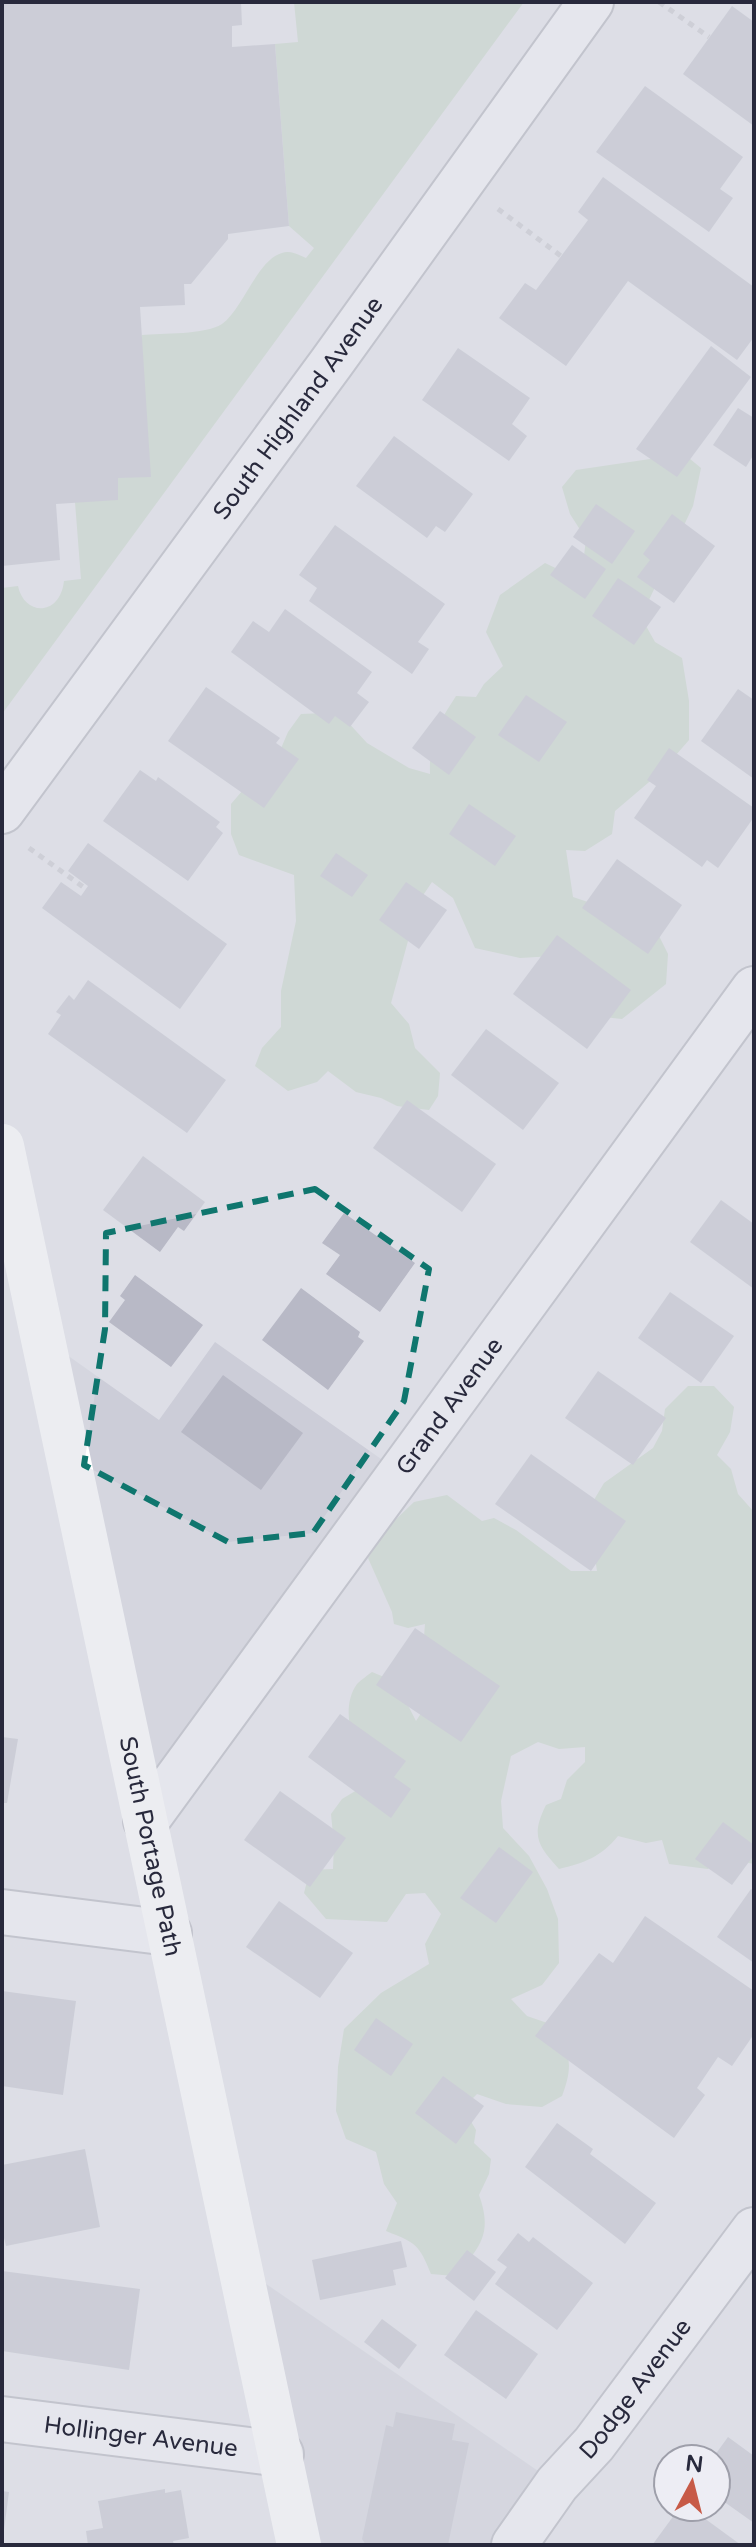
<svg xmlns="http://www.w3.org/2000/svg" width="756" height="2547" font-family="'Varela Round',sans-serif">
  <rect width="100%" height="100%" fill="#dddee6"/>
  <g fill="#cccdd8">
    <polygon points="43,1338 159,1420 215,1342 401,1473 146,1821"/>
    <polygon points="240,2266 557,2484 514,2545 299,2545"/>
  </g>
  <g fill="#bfd0c0">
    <path d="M294,2H524L2,714V588L18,586C24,616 60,617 64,581L81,579L75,502L118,478L142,335C162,333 205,335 222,324C243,309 257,260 282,253C290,250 299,255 306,258L314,248L289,226L275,44L298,42Z"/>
    <path d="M684,454L701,468L693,506L641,617L655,642L682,658L689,701V740L662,771L615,811L612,834L585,851L566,850L573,897L653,924L668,954L666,984L622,1019L585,1015L553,956L520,958L475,948L453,898L432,882L413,910L411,930L391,1003L409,1024L415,1048L440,1073L438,1096L429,1110L397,1106L381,1098L356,1092L328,1071L317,1082L288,1091L255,1066L262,1048L281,1027V991L296,921L294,875L239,855L231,834V804L255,776L276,760L288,732L301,714L326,713L345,719L367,743L409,768L430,774C429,738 437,726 456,696L476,697L484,684L503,666L486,632L500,595L545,563L574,577L582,573L586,539L570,514L562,487L576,470Z"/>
    <path d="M688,1386H714L734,1407L730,1432L717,1455L731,1469L738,1494L754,1512V1864L719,1857L708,1869L669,1864L662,1840L646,1843L618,1836C601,1857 584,1863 559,1869C537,1845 531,1835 546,1805L561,1799L567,1780L585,1762V1747L559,1749L538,1742L511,1756L501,1801L503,1828L529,1856L547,1889L558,1919L559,1963L542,1985L511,1999L527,2016L553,2025C570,2053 574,2064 562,2096L542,2107L506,2104L477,2094L463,2108L476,2130L474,2143L491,2159L489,2174L479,2195C493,2234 480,2247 455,2276L431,2274C419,2244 416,2243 386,2231L397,2203L384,2184L376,2152L346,2139L336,2111L338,2067L344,2029L381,1993L429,1964L425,1944L441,1914L425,1893L406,1894L387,1922L326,1919L304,1893L310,1870L333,1869L334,1844L331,1814L342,1799L367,1784C358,1755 337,1712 357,1684C361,1680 368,1675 372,1672L396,1682L416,1721L433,1695L423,1650L425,1624L408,1628L394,1624L392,1612L368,1558L388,1527L414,1502L447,1495L482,1521L494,1518L516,1530L571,1571H597L588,1510L604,1483L653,1448L662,1431L665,1409Z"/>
  </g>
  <g fill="#b8b9c6">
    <polygon points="2,2 241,2 242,25 232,26 232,47 275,44 289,226 228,234 228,239 191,284 184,284 185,305 140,307 151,477 118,478 118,500 56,504 60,560 2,566"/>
    <polygon points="732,6 754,22 754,126 683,74"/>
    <polygon points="645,86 743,157 720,189 733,198 709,232 596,152"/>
    <polygon points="603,177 754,287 754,337 737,360 628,281 566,366 499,318 525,283 536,290 588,220 578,212"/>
    <polygon points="711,346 751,377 677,477 636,449"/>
    <polygon points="458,348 530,398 512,424 527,436 509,461 422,400"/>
    <polygon points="738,408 754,418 754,454 746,467 713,445"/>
    <polygon points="394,436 473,494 445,532 436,526 427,538 356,486"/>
    <polygon points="596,504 635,531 612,564 573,537"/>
    <polygon points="672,514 715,546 674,603 637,577 650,560 643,554"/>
    <polygon points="335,525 445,604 418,642 429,649 412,674 309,601 317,588 299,575"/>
    <polygon points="572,545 606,569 585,599 550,575"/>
    <polygon points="618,578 661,607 634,645 592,616"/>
    <polygon points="285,609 372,672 357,693 369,702 350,727 335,716 329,724 231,652 253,621 269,632"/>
    <polygon points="206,687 280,738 276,743 299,759 264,808 168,741"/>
    <polygon points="738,689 754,700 754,779 701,741"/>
    <polygon points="526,695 567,722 539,762 498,735"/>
    <polygon points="440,711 476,737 449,775 412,748"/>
    <polygon points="669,748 754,808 754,817 718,868 707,860 702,867 634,818 656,786 647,780"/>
    <polygon points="140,770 156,781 158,777 220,822 216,827 223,833 188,881 103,821"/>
    <polygon points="469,804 516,836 495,866 449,834"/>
    <polygon points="88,843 227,944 180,1009 42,908 61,882 81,896 88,886 68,871"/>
    <polygon points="336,853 368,875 352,897 320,876"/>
    <polygon points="617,859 682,905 648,954 582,908"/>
    <polygon points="406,882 447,910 419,949 379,920"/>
    <polygon points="557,935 631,990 587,1049 513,994"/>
    <polygon points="88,980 226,1080 187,1133 48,1034 61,1015 56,1012 69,995 74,1000"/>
    <polygon points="486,1029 559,1083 523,1130 451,1075"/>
    <polygon points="407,1100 496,1164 462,1212 373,1148"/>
    <polygon points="143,1156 205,1202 184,1231 178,1227 160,1252 103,1210"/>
    <polygon points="721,1200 754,1224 754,1289 690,1242"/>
    <polygon points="344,1213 415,1263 380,1312 326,1274 340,1255 322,1243"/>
    <polygon points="135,1275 203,1325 171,1367 109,1322 125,1300 120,1296"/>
    <polygon points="301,1288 360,1332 358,1337 364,1341 328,1390 262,1340"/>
    <polygon points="670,1292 734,1336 701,1383 638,1338"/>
    <polygon points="598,1371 666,1418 633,1465 565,1418"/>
    <polygon points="223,1375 303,1433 261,1490 181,1432"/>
    <polygon points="531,1454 626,1521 591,1571 495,1504"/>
    <polygon points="415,1628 500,1686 461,1742 376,1685"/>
    <polygon points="340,1714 406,1761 394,1777 411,1789 391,1818 308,1757"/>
    <polygon points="2,1737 18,1739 7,1803 2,1803"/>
    <polygon points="280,1791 346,1838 310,1887 244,1840"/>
    <polygon points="723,1822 754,1845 754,1855 732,1885 695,1859"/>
    <polygon points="499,1847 533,1872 496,1923 460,1898"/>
    <polygon points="751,1889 754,1891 754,1963 717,1937"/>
    <polygon points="279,1901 353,1953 320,1998 246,1947"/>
    <polygon points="645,1916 754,1991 754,2034 732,2066 718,2057 697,2088 705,2095 674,2138 535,2036 599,1953 613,1963"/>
    <polygon points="2,1991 76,2001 63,2095 2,2086"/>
    <polygon points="376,2018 413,2044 391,2076 354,2050"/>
    <polygon points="443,2076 484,2106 456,2144 415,2113"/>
    <polygon points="557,2123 593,2149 590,2154 656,2203 625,2244 525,2167"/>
    <polygon points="85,2149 100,2227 6,2246 2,2230 2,2165"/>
    <polygon points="518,2233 529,2242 533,2237 593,2283 557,2330 495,2284 507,2267 497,2260"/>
    <polygon points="401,2241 407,2267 393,2270 396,2285 320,2300 312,2260"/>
    <polygon points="467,2250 496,2272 474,2301 445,2278"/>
    <polygon points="2,2271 140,2289 129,2370 2,2351"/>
    <polygon points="476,2310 538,2354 506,2399 444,2355"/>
    <polygon points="382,2319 417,2345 399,2369 364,2342"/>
    <polygon points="396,2412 455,2424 452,2440 469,2443 448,2545 366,2545 362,2539 386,2425 393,2427"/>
    <polygon points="728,2437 754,2456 754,2523 716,2496 716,2459 712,2459"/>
    <polygon points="165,2489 165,2493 181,2490 189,2538 173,2541 174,2545 88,2545 86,2531 103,2528 98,2501"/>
    <polygon points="2,2491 9,2492 4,2530 2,2530"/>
    <polygon points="680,2507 689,2507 741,2545 654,2545 653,2544"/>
  </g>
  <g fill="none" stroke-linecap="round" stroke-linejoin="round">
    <g stroke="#a3a4b0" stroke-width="48">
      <g id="street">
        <path id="s1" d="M2,811L332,362L591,2"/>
        <path id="s2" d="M146,1821L754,989"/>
        <polyline points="2,1912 169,1933"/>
        <path id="s3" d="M2,2419L281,2454"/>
        <path id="s4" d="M514,2545L557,2484L594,2444L754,2230"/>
      </g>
    </g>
    <g stroke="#bcbcc5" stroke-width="5" stroke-dasharray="6 6" stroke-linecap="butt">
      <polyline points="659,2 709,37"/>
      <polyline points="498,209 561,256"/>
      <polyline points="29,848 86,889"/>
    </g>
    <use href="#street" stroke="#f0f0f5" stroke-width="44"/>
    <path stroke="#fff" stroke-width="44" id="s5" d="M2,1146L299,2545"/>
  </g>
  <path d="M0 0H756V2547H0ZM315,1189L429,1269L404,1401L313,1533L228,1542L84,1465L105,1329L106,1233Z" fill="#dddee6" fill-opacity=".55" fill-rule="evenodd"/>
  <path fill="none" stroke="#0f766e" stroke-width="6" stroke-dasharray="16 10" stroke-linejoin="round" d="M315,1189L429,1269L404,1401L313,1533L228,1542L84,1465L105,1329L106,1233Z"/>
  <g text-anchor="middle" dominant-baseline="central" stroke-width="6" stroke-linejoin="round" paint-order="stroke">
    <g font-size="24" fill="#28293c" stroke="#ededf4">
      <text stroke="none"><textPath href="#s1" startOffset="500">South Highland Avenue</textPath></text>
      <text stroke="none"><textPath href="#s2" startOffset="514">Grand Avenue</textPath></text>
      <text stroke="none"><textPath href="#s5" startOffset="716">South Portage Path</textPath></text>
      <text stroke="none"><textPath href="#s4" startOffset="198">Dodge Avenue</textPath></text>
      <text stroke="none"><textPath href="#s3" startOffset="140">Hollinger Avenue</textPath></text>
    </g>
  </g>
  <rect width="756" height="2547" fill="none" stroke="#28293c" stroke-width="8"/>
  <g transform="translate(692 2483) rotate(7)"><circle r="38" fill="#ededf4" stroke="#9e9faa" stroke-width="2"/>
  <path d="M0-6L14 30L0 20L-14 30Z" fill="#c75a47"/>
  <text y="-12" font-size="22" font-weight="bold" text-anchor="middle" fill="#28293c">N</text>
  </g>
</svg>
